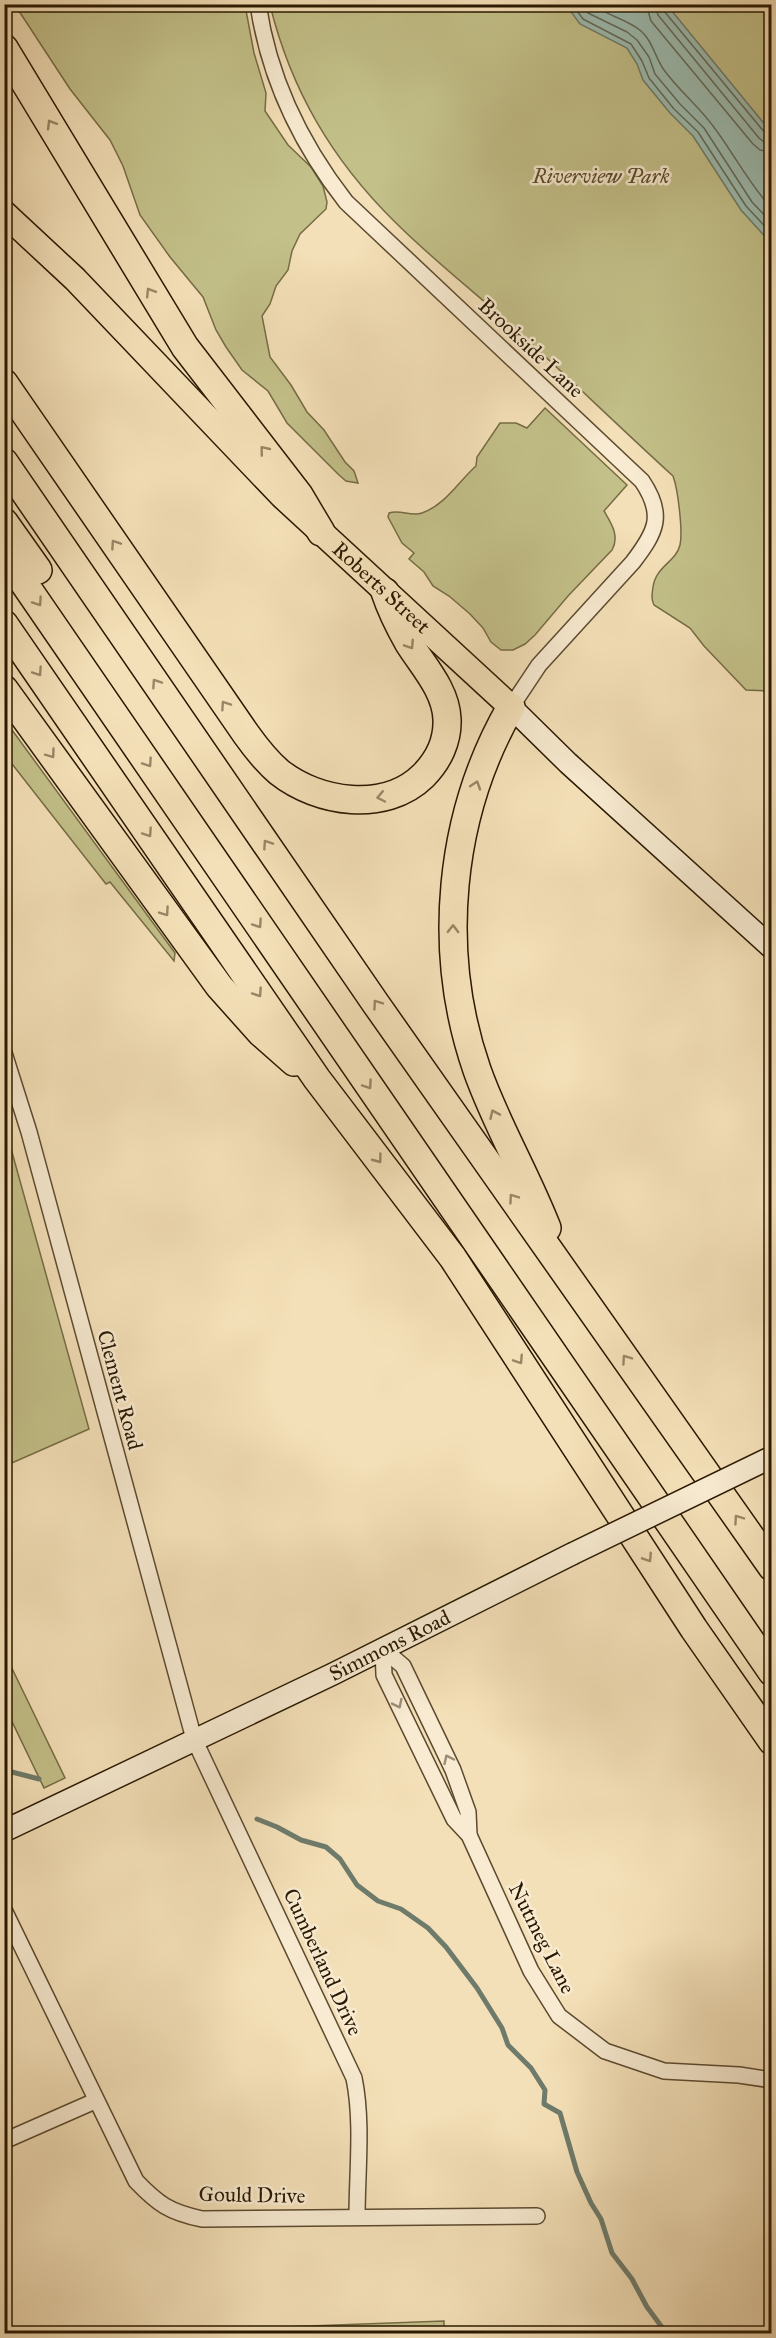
<svg xmlns="http://www.w3.org/2000/svg" width="776" height="2338" font-family="'IM FELL Great Primer',serif">
  <rect width="100%" height="100%" fill="#f4e0b8"/>
  <filter id="stains"><feTurbulence type="fractalNoise" baseFrequency=".00333" numOctaves="4"/><feColorMatrix values="0 0 0 0 .2 0 0 0 0 .09 0 0 0 0 .02 0 0 0 .5 -.17"/></filter>
  <radialGradient id="worn" r=".72"><stop offset=".6" stop-color="#630" stop-opacity="0"/><stop offset="1" stop-color="#630" stop-opacity=".3"/></radialGradient>
  <g fill="#c3c089" stroke="#766c45" stroke-width="1.5">
    <polygon points="15,5 245,5 254,53 266,93 265,111 288,145 311,167 323,186 327,202 326,209 300,234 292,251 288,270 276,286 270,304 262,316 270,357 291,385 307,412 324,430 345,462 354,471 358,483 346,481 339,475 287,423 268,391 242,370 226,347 216,330 203,297 170,257 140,215 123,166 110,140 70,89"/>
    <path d="M270,5H771V691L746,690L704,646L690,628L654,605C651,599 652,594 653,587C656,566 676,562 680,545C683,532 678,489 673,476C616,424 561,370 503,318C467,286 429,256 395,222C332,160 291,90 270,5Z"/>
    <path d="M545,408L627,485L604,511C611,523 620,536 612,550L568,596L535,635L525,644L513,650H501L491,642L483,628L470,614L449,596L433,586L424,572L409,559L414,553L402,543L388,517L389,513C400,509 411,517 422,513C445,505 459,481 476,466L477,457L500,423H516L527,428Z"/>
    <polygon points="4,719 175,953 174,961 110,882 106,884 5,755"/>
    <polygon points="5,1127 89,1429 5,1466 4,1466"/>
    <polygon points="5,1654 65,1778 44,1788 5,1707"/>
    <polygon points="444,2321 444,2334 116,2333"/>
  </g>
  <polygon fill="#9cbdb2" stroke="#6e7b6b" stroke-width="1.5" points="566,5 667,5 771,132 771,243 741,210 693,136 670,113 643,80 637,64 627,48 580,24"/>
  <g fill="none" stroke-linecap="round" stroke-linejoin="round">
    <g stroke="#626a5a" stroke-width="1.5">
      <polyline points="572,4 583,19 631,44 642,61 649,78 674,109 698,132 746,206 772,234"/>
      <polyline points="581,4 588,13 627,32 637,40 649,57 655,74 680,104 704,128 752,202 772,223"/>
      <path d="M592,4C607,16 627,19 641,31C653,41 655,58 664,70C680,92 701,108 716,130C735,156 750,185 772,209"/>
      <polyline points="646,4 651,21 753,144 760,150 772,152"/>
      <polyline points="655,4 658,15 759,138 764,142 772,143"/>
      <polyline points="663,4 664,11 765,133 772,135"/>
    </g>
    <g stroke="#6e7b6b" stroke-width="5">
      <polyline points="4,1770 39,1779"/>
      <polyline points="257,1819 277,1827 301,1840 326,1847 340,1859 357,1885 378,1901 401,1909 428,1928 446,1947 477,1988 502,2028 508,2045 531,2068 545,2090 544,2104 560,2113 577,2172 591,2203 601,2219 612,2253 632,2279 647,2307 667,2334"/>
    </g>
    <g stroke="#5c4a2f" stroke-width="18">
      <g id="street">
        <path d="M258,4C269,79 300,143 346,202L642,481C665,515 656,532 633,562L539,665L511,707"/>
        <path d="M4,1053L29,1132L194,1739L354,2078C363,2122 357,2172 357,2217"/>
        <polyline points="383,1649 384,1675 454,1819 469,1835 531,1971 559,2016 605,2051 664,2071 739,2075 772,2080"/>
        <polyline points="383,1649 403,1666 453,1770 468,1812 469,1835"/>
        <path d="M4,1910L136,2181C158,2204 169,2212 202,2219L537,2216"/>
        <polyline points="4,2141 95,2101"/>
      </g>
    </g>
    <g stroke="#291801" stroke-width="24">
      <g id="secondary">
        <polyline points="511,707 568,763 772,948"/>
        <path id="s1" d="M4,1831L333,1674L572,1554"/>
      </g>
    </g>
    <g stroke="#291801" stroke-width="27">
      <g id="primary">
        <path id="s2" d="M4,213L75,279L282,496L511,707"/>
      </g>
    </g>
    <g stroke="#291801" stroke-width="30">
      <g id="highway">
        <polyline points="4,48 185,347 299,495 321,532"/>
        <path d="M4,383L246,734C256,748 266,761 279,772C318,803 385,813 423,776C438,761 448,741 447,719C446,690 423,666 408,642C399,626 391,610 385,592"/>
        <polyline points="4,462 376,1004 772,1567"/>
        <polyline points="4,522 38,570"/>
        <polyline points="4,554 772,1672"/>
        <polyline points="4,624 317,1079 453,1258 694,1629 772,1741"/>
        <polyline points="4,689 219,986 261,1033 294,1062"/>
        <path d="M511,707C448,816 436,952 477,1070C496,1124 526,1174 547,1228"/>
      </g>
    </g>
    <use href="#street" stroke="#f8ebd1" stroke-width="15"/>
    <use href="#secondary" stroke="#f8ebd1" stroke-width="21"/>
    <use href="#primary" stroke="#f4e0b8" stroke-width="24"/>
    <use href="#highway" stroke="#f4e0b8" stroke-width="27"/>
    <g stroke="#291801" stroke-width="24" stroke-linecap="butt">
      <polyline id="secondary-bridge" points="572,1554 772,1457"/>
    </g>
    <use href="#secondary-bridge" stroke="#f8ebd1" stroke-width="21"/>
  </g>
  <defs><path id="oneway-chevron" d="M-2-3.5L2.5 0L-2 3.5" fill="none" stroke-width="1.6" stroke-linecap="round" stroke-linejoin="round" transform="scale(1.5)"/></defs>
  <g stroke="#998666">
    <use href="#oneway-chevron" transform="translate(51 124) rotate(-121)"/>
    <use href="#oneway-chevron" transform="translate(150 292) rotate(-122)"/>
    <use href="#oneway-chevron" transform="translate(264 450) rotate(-129)"/>
    <use href="#oneway-chevron" transform="translate(115 544) rotate(-124)"/>
    <use href="#oneway-chevron" transform="translate(38 602) rotate(56)"/>
    <use href="#oneway-chevron" transform="translate(410 645) rotate(57)"/>
    <use href="#oneway-chevron" transform="translate(38 672) rotate(56)"/>
    <use href="#oneway-chevron" transform="translate(156 683) rotate(-124)"/>
    <use href="#oneway-chevron" transform="translate(225 705) rotate(-124)"/>
    <use href="#oneway-chevron" transform="translate(51 754) rotate(54)"/>
    <use href="#oneway-chevron" transform="translate(148 763) rotate(56)"/>
    <use href="#oneway-chevron" transform="translate(476 785) rotate(-72)"/>
    <use href="#oneway-chevron" transform="translate(381 797) rotate(168)"/>
    <use href="#oneway-chevron" transform="translate(148 833) rotate(56)"/>
    <use href="#oneway-chevron" transform="translate(267 844) rotate(-124)"/>
    <use href="#oneway-chevron" transform="translate(165 912) rotate(55)"/>
    <use href="#oneway-chevron" transform="translate(258 924) rotate(56)"/>
    <use href="#oneway-chevron" transform="translate(453 929) rotate(-89)"/>
    <use href="#oneway-chevron" transform="translate(258 993) rotate(56)"/>
    <use href="#oneway-chevron" transform="translate(377 1004) rotate(-125)"/>
    <use href="#oneway-chevron" transform="translate(368 1085) rotate(56)"/>
    <use href="#oneway-chevron" transform="translate(494 1114) rotate(-114)"/>
    <use href="#oneway-chevron" transform="translate(378 1159) rotate(53)"/>
    <use href="#oneway-chevron" transform="translate(513 1198) rotate(-125)"/>
    <use href="#oneway-chevron" transform="translate(626 1359) rotate(-125)"/>
    <use href="#oneway-chevron" transform="translate(519 1360) rotate(57)"/>
    <use href="#oneway-chevron" transform="translate(738 1519) rotate(-125)"/>
    <use href="#oneway-chevron" transform="translate(648 1558) rotate(57)"/>
  </g>
  <g stroke="#9b8c73">
    <use href="#oneway-chevron" transform="translate(398 1704) rotate(64)"/>
    <use href="#oneway-chevron" transform="translate(448 1759) rotate(-115)"/>
  </g>
  <g text-anchor="middle" dominant-baseline="central" stroke-width="5" stroke-linejoin="round" paint-order="stroke">
    <g font-size="21" font-style="italic" fill="#574a2a" stroke="#f8ebd1">
      <text x="601" y="176">Riverview Park</text>
    </g>
    <g font-size="21" fill="#291801" stroke="#f8ebd1">
      <text transform="translate(531 348) rotate(43)">Brookside Lane</text>
      <text stroke="none"><textPath href="#s2" startOffset="532">Roberts Street</textPath></text>
      <text transform="translate(120 1390) rotate(75)">Clement Road</text>
      <text stroke="none"><textPath href="#s1" startOffset="428">Simmons Road</textPath></text>
      <text transform="translate(542 1938) rotate(63)">Nutmeg Lane</text>
      <text transform="translate(323 1962) rotate(65)">Cumberland Drive</text>
      <text transform="translate(252 2195) rotate(1)">Gould Drive</text>
    </g>
  </g>
  <rect width="776" height="2338" fill="none" stroke="#f4e0b8" stroke-width="24"/>
  <rect x="6" y="6" width="764" height="2326" fill="none" stroke="#291801" stroke-width="3"/>
  <rect x="12" y="12" width="752" height="2314" fill="none" stroke="#291801" stroke-width="1.5"/>
  <rect width="100%" height="100%" filter="url(#stains)"/>
  <rect width="100%" height="100%" fill="url(#worn)"/>
</svg>
